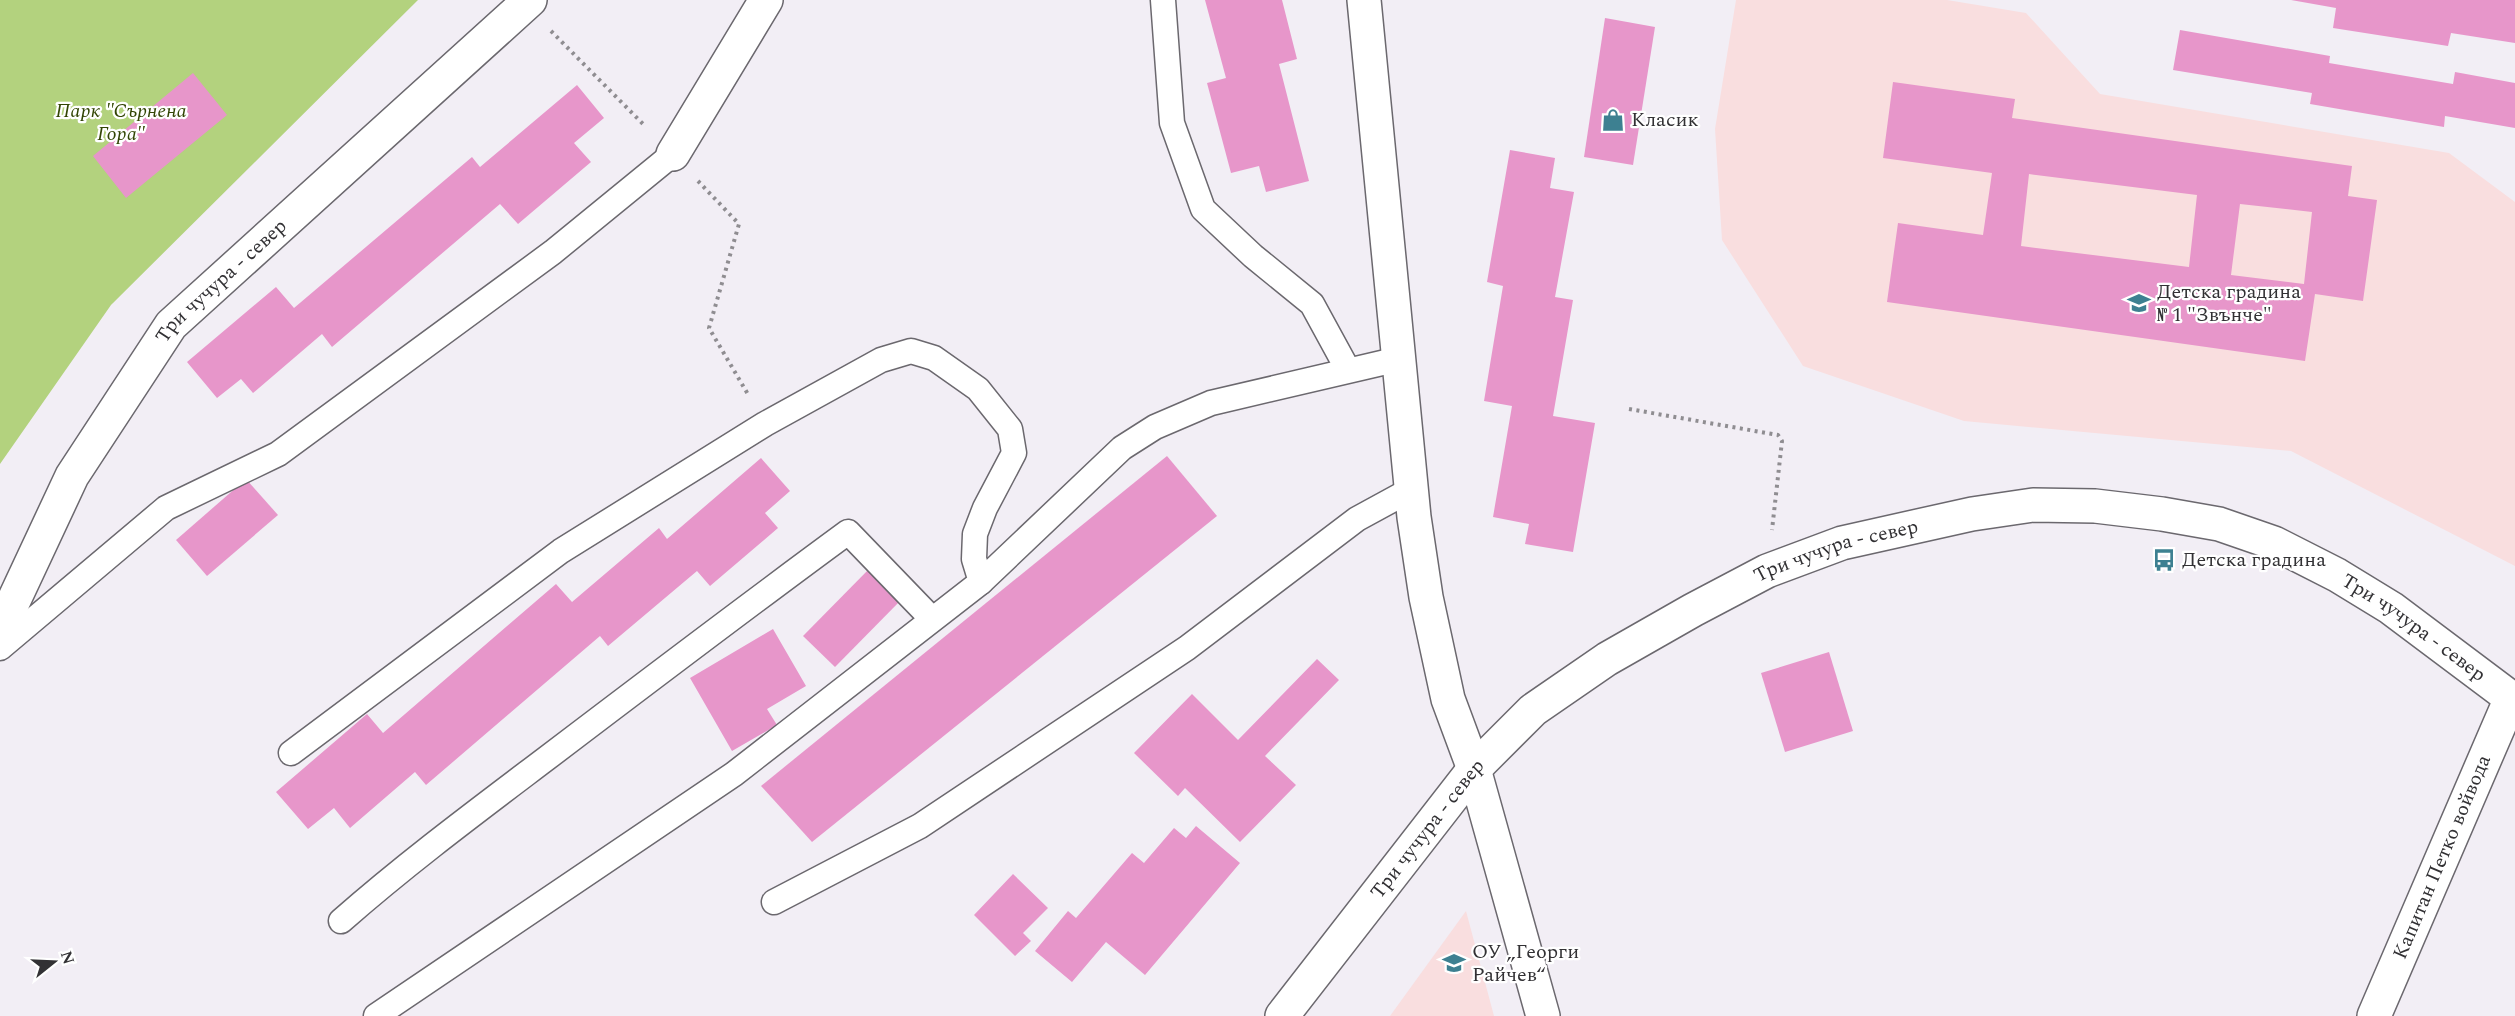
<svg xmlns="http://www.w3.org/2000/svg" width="2515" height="1016" font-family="Spectral,serif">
  <rect width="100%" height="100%" fill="#f2eef5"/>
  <g fill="#f9dedf">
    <polygon points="1736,0 1947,0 2026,13 2100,94 2449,153 2515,202 2515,566 2291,451 1964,421 1803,366 1722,240 1715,129"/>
    <polygon points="1466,911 1494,1016 1390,1016"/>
  </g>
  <polygon fill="#b3d27e" points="0,0 418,0 111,305 0,464"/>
  <g fill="#e796ca" fill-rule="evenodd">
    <polygon points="1205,0 1282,0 1297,59 1279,64 1309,181 1266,192 1259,166 1231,173 1207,83 1226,78"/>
    <polygon points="2291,0 2515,0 2515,43 2451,33 2448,46 2333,28 2336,8"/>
    <polygon points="1605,18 1655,27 1633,165 1584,157"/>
    <polygon points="2180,30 2330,56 2329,63 2453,84 2455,72 2515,83 2515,128 2445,116 2444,127 2310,104 2312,93 2173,70"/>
    <polygon points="193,73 227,115 126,198 93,156"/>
    <path d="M1893,82L2015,99L2012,118L2352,166L2348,196L2377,200L2363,301L2315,294L2305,361L1887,302L1898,223L1983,235L1992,173L1883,158ZM2029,174L2197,195L2189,267L2021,246ZM2240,204L2312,212L2304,284L2231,275Z"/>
    <polygon points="577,85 604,118 574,143 591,162 518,224 500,204 332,347 322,334 253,393 241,379 217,398 187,362 276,287 294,308 472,157 480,167"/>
    <polygon points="1510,150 1555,158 1550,188 1574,192 1555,297 1573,300 1553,416 1595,423 1573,552 1525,544 1529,524 1493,517 1512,406 1484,401 1503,286 1487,282"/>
    <polygon points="1167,456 1217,516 812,842 761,786"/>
    <polygon points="761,458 790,491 765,513 778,528 710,586 697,571 608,646 600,636 426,785 415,772 350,828 334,808 308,829 276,792 367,714 383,733 556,584 572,602 659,528 667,539"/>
    <polygon points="246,479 278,515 207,576 176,540"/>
    <polygon points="870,568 902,599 835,667 803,636"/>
    <polygon points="773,629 806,686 767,709 777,725 732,751 690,678"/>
    <polygon points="1829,652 1853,731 1785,752 1761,673"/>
    <polygon points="1317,659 1339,680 1265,756 1296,785 1240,842 1185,788 1178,796 1134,753 1192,694 1238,740"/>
    <polygon points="1196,826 1240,863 1145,975 1106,942 1072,982 1035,951 1068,911 1076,918 1132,853 1144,863 1174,828 1186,838"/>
    <polygon points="1013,874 1048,908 1023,933 1031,941 1015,956 974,915"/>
  </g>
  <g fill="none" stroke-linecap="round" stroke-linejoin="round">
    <g stroke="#6b686e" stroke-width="27">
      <g id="service">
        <polyline points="1163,0 1172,123 1203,209 1253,256 1312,304 1348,370"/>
        <polyline points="981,582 1122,448 1155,427 1211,403 1399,359"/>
        <polyline points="0,648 166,508 278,454 553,252 673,154"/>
        <polyline points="291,753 561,551 765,424 881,360 911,351 934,358 978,389 1010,429 1014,453 985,508 975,534 974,559 981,582 734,774 376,1016"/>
        <polyline points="774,902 920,826 1187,648 1357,519 1412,489"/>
        <path d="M341,921C407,863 477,811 547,758C647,682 747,606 848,532L932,619"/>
      </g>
    </g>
    <g stroke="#6b686e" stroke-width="36">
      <g id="minor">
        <polyline points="1364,0 1414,517 1426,597 1448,699 1474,769 1543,1016"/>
        <polyline points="673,154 766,0"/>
        <path id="s1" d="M0,630L72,476L171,325L530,0"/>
      </g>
    </g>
    <g stroke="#6b686e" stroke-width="36">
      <g id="tertiary">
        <path id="s2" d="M1282,1016L1474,769L1533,710L1607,659L1693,610L1767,571L1842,543L1972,514L2033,505L2095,506L2162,514L2219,524L2274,543L2337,575L2391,608L2511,698L2374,1016"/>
      </g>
    </g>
    <g stroke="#8f8d91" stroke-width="4" stroke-dasharray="3 4.5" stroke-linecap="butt">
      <polyline points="551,31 645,126"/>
      <polyline points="698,181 739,224 709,328 749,396"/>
      <polyline points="1629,409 1778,435 1782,441 1772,530"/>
    </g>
    <use href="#service" stroke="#fff" stroke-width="24"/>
    <use href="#minor" stroke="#fff" stroke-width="33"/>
    <use href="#tertiary" stroke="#fff" stroke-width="33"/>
  </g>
  <defs>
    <g id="shop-bare" transform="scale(1.8)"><path d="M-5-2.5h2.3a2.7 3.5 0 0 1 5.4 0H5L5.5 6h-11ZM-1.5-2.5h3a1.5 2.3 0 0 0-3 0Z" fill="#3d8091" stroke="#fff" stroke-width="2.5" paint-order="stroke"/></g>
    <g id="school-bare" transform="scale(1.8)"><path d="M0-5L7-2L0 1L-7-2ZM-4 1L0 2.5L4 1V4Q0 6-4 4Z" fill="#3d8091" stroke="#fff" stroke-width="2.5" paint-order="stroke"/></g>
    <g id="bus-bare" transform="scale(1.8)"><path d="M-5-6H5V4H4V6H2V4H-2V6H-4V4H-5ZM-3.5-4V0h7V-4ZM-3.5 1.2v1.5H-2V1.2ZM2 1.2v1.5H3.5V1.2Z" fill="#3d8091" stroke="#fff" stroke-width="2.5" paint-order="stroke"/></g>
  </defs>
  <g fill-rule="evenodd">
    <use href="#shop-bare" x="1613" y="120"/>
    <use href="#school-bare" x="2139" y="303"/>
    <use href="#bus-bare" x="2164" y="560"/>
    <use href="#school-bare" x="1454" y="963"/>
  </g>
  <g text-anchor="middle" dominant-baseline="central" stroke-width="4.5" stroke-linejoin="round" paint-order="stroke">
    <g font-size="20" font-style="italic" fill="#324504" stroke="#fff">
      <text x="121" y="111">Парк "Сърнена<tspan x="121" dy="23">Гора"</tspan></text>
    </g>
    <g font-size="20" fill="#323134" stroke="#fff" text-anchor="start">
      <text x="1631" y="120">Класик</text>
      <text x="2157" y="292">Детска градина<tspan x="2157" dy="23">№ 1 "Звънче"</tspan></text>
      <text x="2182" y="560">Детска градина</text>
      <text x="1472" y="952">ОУ „Георги<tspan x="1472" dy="23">Райчев“</tspan></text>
    </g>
    <g font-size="20" fill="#323134" stroke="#fff">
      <text stroke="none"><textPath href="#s1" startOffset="417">Три чучура - север</textPath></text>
      <text stroke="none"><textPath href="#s2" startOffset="741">Три чучура - север</textPath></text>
      <text stroke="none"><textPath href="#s2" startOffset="1353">Три чучура - север</textPath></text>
      <text stroke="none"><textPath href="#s2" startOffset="237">Три чучура - север</textPath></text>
      <text transform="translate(2442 857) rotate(-67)">Капитан Петко войвода</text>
    </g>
  </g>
  <g transform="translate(54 962) rotate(72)" stroke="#ffffff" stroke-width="4.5" paint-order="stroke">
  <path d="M0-4.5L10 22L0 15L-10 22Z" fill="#323134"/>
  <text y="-9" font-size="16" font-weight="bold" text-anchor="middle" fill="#323134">N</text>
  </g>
</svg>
